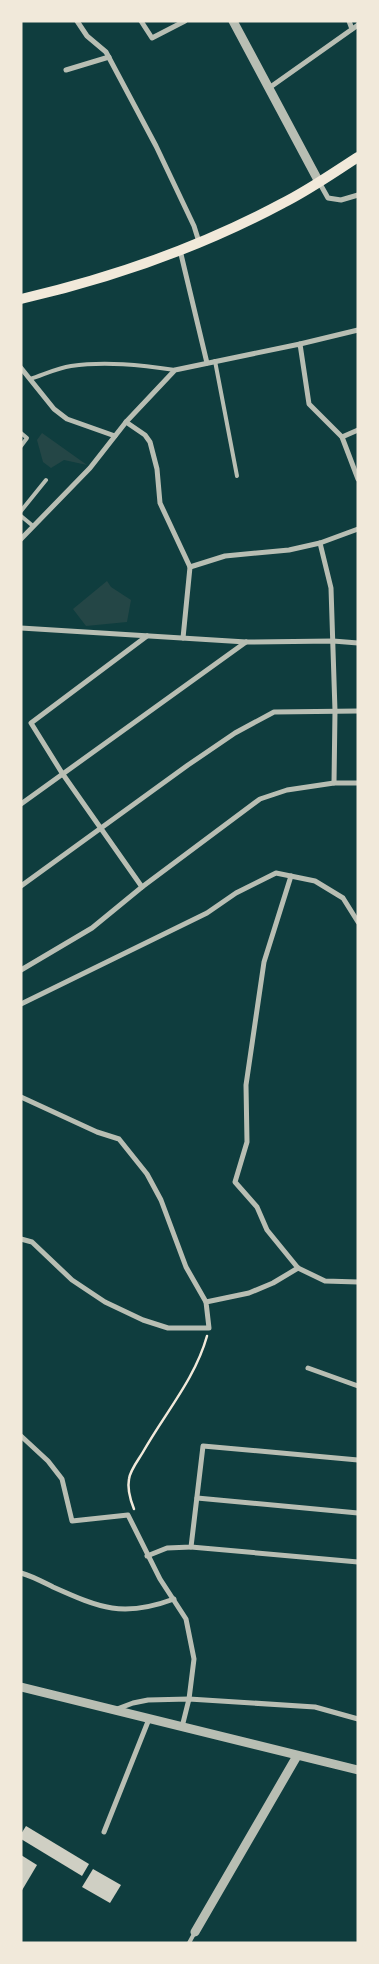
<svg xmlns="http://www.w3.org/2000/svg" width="379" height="1964" font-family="Rubik,sans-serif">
  <rect width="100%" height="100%" fill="#0f3d3e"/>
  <g fill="#244646">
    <polygon points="42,433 87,465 64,460 51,468 43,462 37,440"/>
    <polygon points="107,581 111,587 131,600 127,622 86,626 73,609"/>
  </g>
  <g fill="#cfcfc3">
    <polygon points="26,1826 89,1864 82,1876 21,1839 21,1834"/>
    <polygon points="21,1855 37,1865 21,1892"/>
    <polygon points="93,1869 121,1885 110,1903 82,1887"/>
  </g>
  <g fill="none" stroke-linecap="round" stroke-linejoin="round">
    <path stroke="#f1e9da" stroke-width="2.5" d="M134,1509C130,1499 127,1489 129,1479C130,1470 139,1459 143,1452C165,1413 195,1379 207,1336"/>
    <g stroke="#b8beb3" stroke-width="4">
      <polyline points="215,361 237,476"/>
      <path d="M30,379C43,375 57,368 71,366C105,361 141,365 175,370"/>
      <polyline points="21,433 27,438 21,446"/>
      <polyline points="21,511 46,480"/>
      <polyline points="21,516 33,526"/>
      <polyline points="189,1943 195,1932"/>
    </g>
    <g stroke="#b8beb3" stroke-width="5">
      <polyline points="77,21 87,36 106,52 156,146 194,226 199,242"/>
      <polyline points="141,21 152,38 185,21"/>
      <polyline points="349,21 352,29"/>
      <polyline points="66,70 109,57"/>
      <polyline points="269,88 358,25"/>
      <polyline points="319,182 328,198 341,200 358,195"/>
      <polyline points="180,250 207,363"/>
      <polyline points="300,344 358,330"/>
      <polyline points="21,368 54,409 67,419 115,436"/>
      <polyline points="126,422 145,435 150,442 157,469 160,503 190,567 183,638"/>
      <polyline points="342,437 358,430"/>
      <polyline points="21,539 90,468 126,422 175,370 300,344 309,404 342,437 358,479"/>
      <polyline points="320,543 331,588 335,711 334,783"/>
      <polyline points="190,567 225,556 289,550 320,543 358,529"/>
      <polyline points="21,628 246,642 333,641 358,643"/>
      <polyline points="21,804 246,642"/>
      <polyline points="291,876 264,962 246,1085 247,1142 235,1182 257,1207 267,1230 298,1268 325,1281 358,1282"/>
      <polyline points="21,886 188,765 235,733 274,712 358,711"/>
      <polyline points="142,887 62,773 31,723 147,636"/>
      <polyline points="21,970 92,928 142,887 260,799 287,790 334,783 358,783"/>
      <polyline points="21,1004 207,913 236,893 276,873 315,881 343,898 358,922"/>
      <polyline points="21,1097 97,1132 119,1139 147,1174 161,1200 186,1267 206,1302"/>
      <polyline points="21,1239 32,1242 72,1280 105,1302 143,1320 168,1328 209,1328 206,1302 249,1293 273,1283 298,1268"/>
      <polyline points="308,1368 358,1386"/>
      <polyline points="21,1436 48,1461 62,1479 72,1521 128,1515 160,1579 186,1619 194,1659 189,1699 182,1727"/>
      <polyline points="197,1498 358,1513"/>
      <polyline points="191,1547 358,1562"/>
      <polyline points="147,1556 167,1548 191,1547 203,1446 358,1460"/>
      <path d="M21,1573C32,1576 43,1582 53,1587C100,1608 123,1618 174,1599"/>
      <polyline points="117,1709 133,1703 148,1700 189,1699 315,1707 358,1719"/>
      <polyline points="104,1832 149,1719"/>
    </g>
    <g stroke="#b8beb3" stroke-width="9">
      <polyline points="233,21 319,182"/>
      <polyline points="21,1687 358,1770"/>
      <polyline points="195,1932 297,1756"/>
    </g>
    <path stroke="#f1e9da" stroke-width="10" d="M21,299C112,278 201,247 283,203C309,190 333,173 358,157"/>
  </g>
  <rect width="379" height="1964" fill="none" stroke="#f1e9da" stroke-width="45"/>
</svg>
